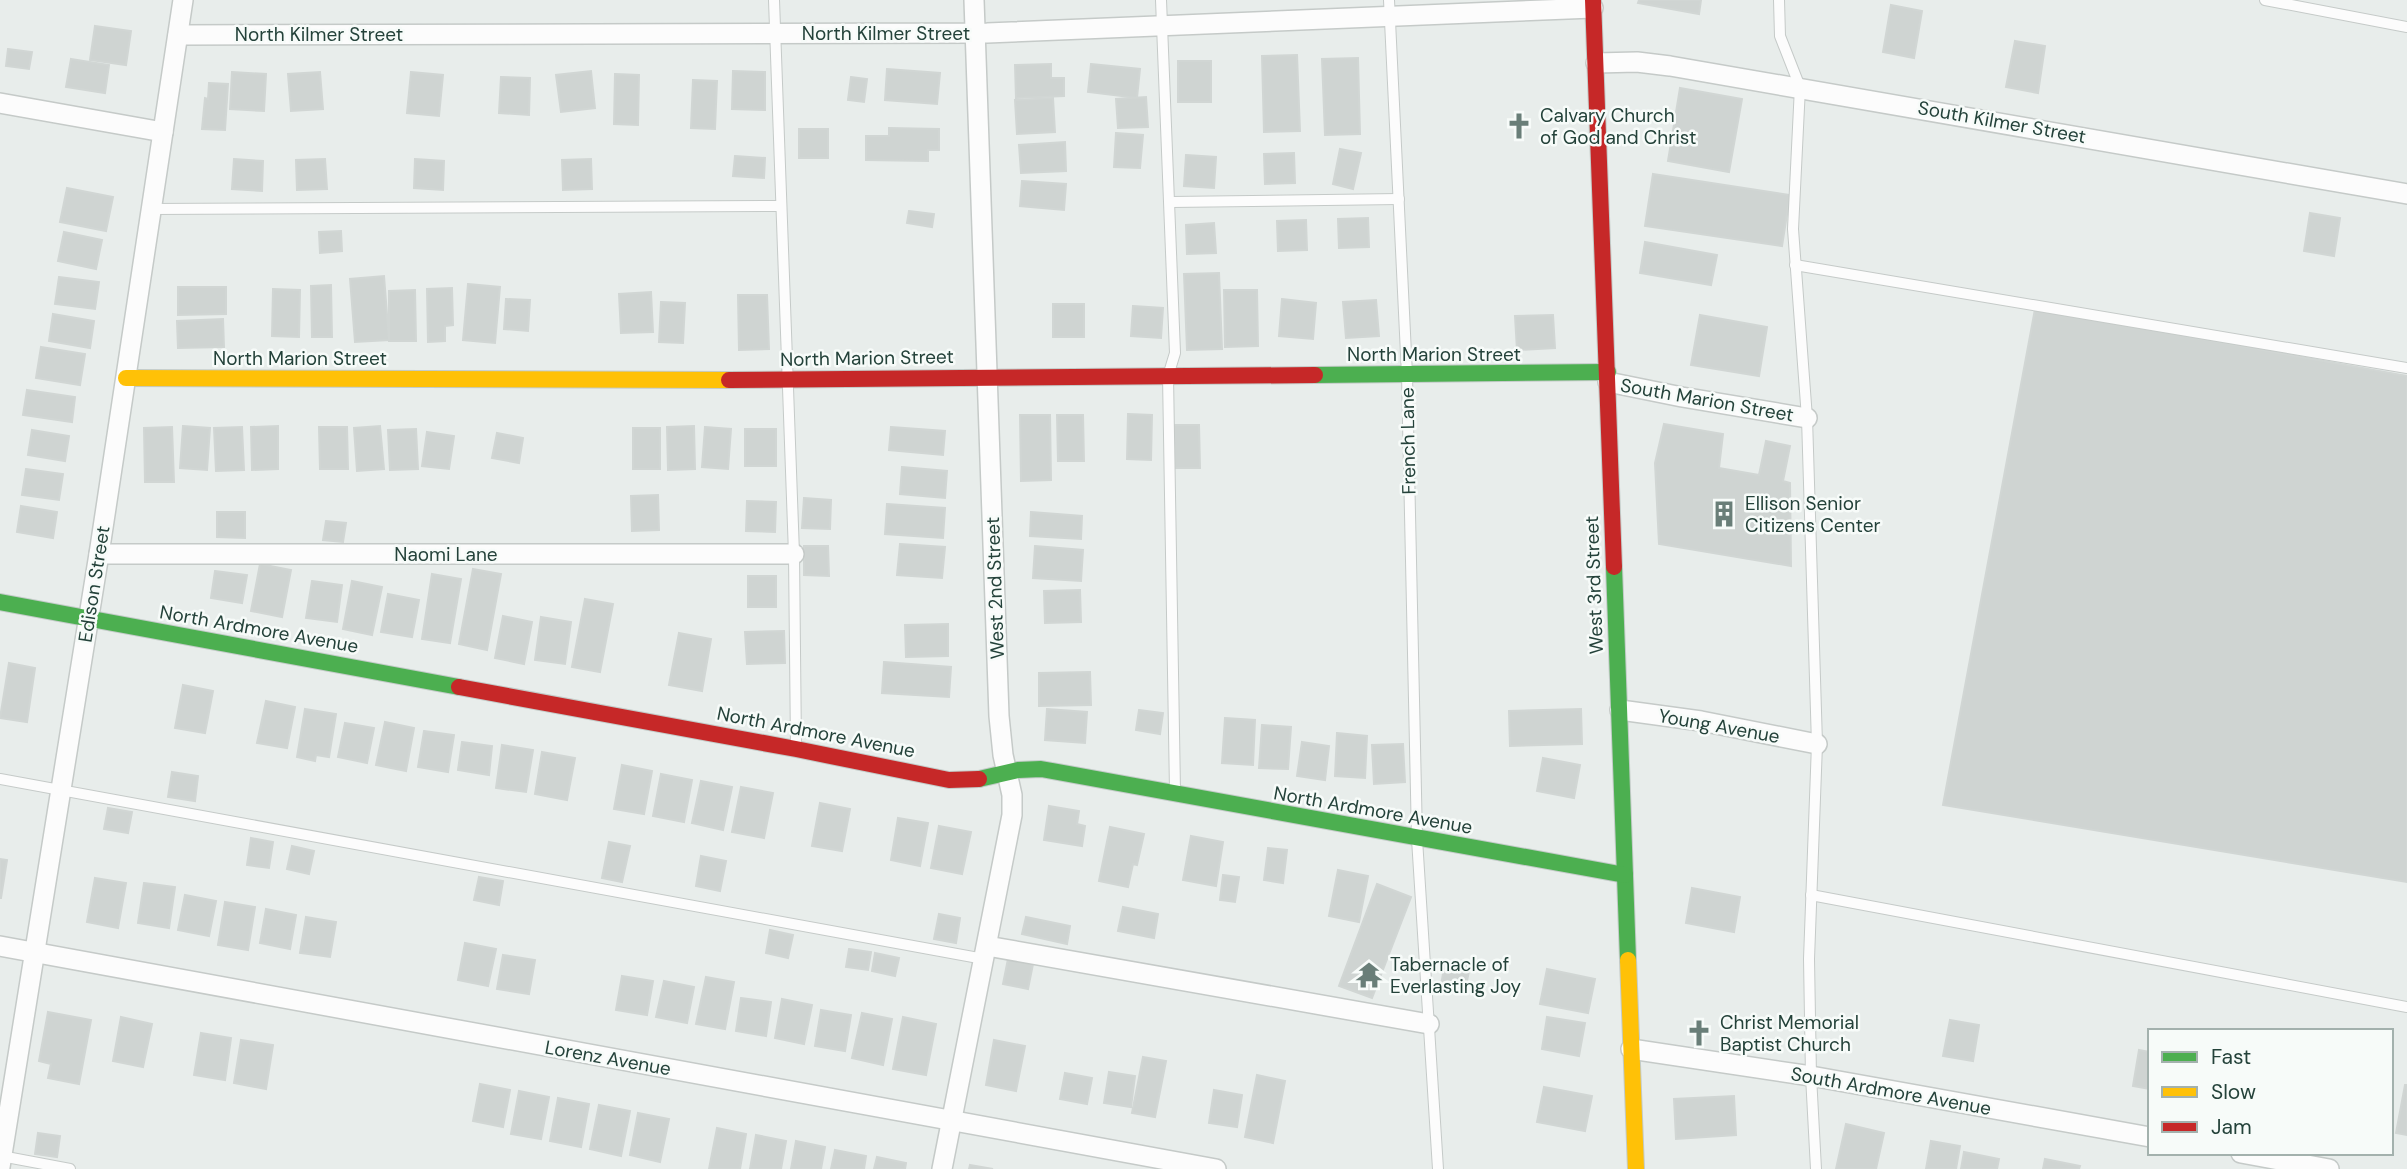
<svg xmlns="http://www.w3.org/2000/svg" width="2407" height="1169" font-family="'DM Sans',sans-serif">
  <rect width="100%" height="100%" fill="#e8edeb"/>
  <g fill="#cfd4d2" stroke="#d1d6d4" stroke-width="2">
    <polygon points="1639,0 1701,0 1699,14 1638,3"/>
    <polygon points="1891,5 1922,11 1914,58 1883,52"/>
    <polygon points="95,26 131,31 126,65 90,60"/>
    <polygon points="2015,41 2045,46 2038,93 2006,87"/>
    <polygon points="8,49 32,52 29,69 6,66"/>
    <polygon points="1297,55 1300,131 1264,132 1262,56"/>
    <polygon points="1358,58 1360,134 1325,135 1322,59"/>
    <polygon points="71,59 109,65 105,93 66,87"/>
    <rect x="1178" y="61" width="33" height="41"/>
    <polygon points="1051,64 1051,78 1064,78 1064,96 1016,98 1015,65"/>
    <polygon points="1091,64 1140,69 1137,98 1088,92"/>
    <polygon points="887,69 940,73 937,104 885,100"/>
    <polygon points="591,71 595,108 561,112 556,75"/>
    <polygon points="733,71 765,72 765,110 732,109"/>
    <polygon points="232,72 266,74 264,111 230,109"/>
    <polygon points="320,72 323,109 291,111 288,74"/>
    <polygon points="411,72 443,75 439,116 407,113"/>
    <polygon points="615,74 639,75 638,125 614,124"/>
    <polygon points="501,77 530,78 529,115 499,113"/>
    <polygon points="851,77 867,79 864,102 848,100"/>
    <polygon points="693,80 717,81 715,129 691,128"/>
    <polygon points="209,83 228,84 225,130 202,129 205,98 208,99"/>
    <polygon points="1680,88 1742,99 1729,172 1668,161"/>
    <polygon points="1146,97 1148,127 1118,128 1116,99"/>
    <polygon points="1053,98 1055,132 1017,134 1015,100"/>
    <polygon points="889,128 939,129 939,150 928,150 928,161 866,160 866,136 889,136"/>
    <rect x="799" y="129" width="29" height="29"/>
    <polygon points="1116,133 1143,135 1140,168 1114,167"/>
    <polygon points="1065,142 1066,171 1021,173 1019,145"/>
    <polygon points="1340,149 1361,153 1353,189 1333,184"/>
    <polygon points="1294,153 1295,183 1265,184 1264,154"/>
    <polygon points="1186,155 1216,157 1214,188 1184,186"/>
    <polygon points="735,156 765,158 764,178 733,176"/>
    <polygon points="234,159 263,161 262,191 232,189"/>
    <polygon points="325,159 327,189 297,190 296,160"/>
    <polygon points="415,159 444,161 443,190 414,188"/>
    <polygon points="591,159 592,189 563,190 562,160"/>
    <polygon points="1653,174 1790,195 1782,246 1645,226"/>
    <polygon points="1022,181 1066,184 1064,210 1020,206"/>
    <polygon points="67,188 113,197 106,231 60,222"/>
    <polygon points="909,211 934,214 932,227 907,223"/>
    <polygon points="2310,213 2340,218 2334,256 2304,251"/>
    <polygon points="1368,218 1369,247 1339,248 1338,219"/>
    <polygon points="1306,220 1307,250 1278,251 1277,221"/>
    <polygon points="1214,223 1216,253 1187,254 1186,225"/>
    <polygon points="341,231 342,251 320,253 319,232"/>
    <polygon points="64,232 102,240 96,269 58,261"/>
    <polygon points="1645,242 1717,255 1711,285 1640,273"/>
    <polygon points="1219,273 1222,349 1187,350 1184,274"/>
    <polygon points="384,276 389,340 355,342 350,279"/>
    <polygon points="59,277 99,282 95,309 55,304"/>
    <polygon points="468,284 500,287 495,343 463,340"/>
    <polygon points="331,285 332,337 312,337 311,286"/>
    <polygon points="178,287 226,287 226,314 178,315"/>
    <polygon points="452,288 453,325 445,326 445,341 428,342 427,289"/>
    <polygon points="273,289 300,290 299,337 272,336"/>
    <polygon points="415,290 416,341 389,341 389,291"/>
    <polygon points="1224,290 1257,290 1258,346 1225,347"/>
    <polygon points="651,292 653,332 621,333 619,294"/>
    <polygon points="738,295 767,295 769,349 739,350"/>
    <polygon points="506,299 530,300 528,331 504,329"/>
    <polygon points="1282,299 1316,303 1313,339 1279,336"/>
    <polygon points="1376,300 1379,336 1346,338 1343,302"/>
    <polygon points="661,302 685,303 683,343 659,342"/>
    <rect x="1053" y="304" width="31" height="33"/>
    <polygon points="1133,306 1163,308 1161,338 1131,336"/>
    <polygon points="2035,309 2407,376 2407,882 1943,805"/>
    <polygon points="53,314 94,321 90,348 49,341"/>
    <polygon points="1553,315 1555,348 1517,350 1515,316"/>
    <polygon points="1700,315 1767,327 1759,376 1691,365"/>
    <polygon points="223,319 224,347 178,348 177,321"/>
    <polygon points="41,347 85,354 80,385 36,378"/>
    <polygon points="27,390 75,397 72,422 23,415"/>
    <polygon points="1128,414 1152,415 1151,460 1127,459"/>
    <polygon points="1020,415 1050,415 1051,480 1021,481"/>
    <polygon points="1057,415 1083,415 1084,461 1058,461"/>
    <polygon points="1664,424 1723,434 1719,468 1759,475 1766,441 1790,446 1783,481 1790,483 1791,566 1659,544 1655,463"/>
    <polygon points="1174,425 1199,425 1200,468 1175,468"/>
    <polygon points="183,426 210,428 207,470 180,468"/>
    <polygon points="278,426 278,469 252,470 251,427"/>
    <polygon points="380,426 384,469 357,471 354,428"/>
    <polygon points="694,426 695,469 668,470 667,427"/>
    <polygon points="172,427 174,482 145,482 144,428"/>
    <polygon points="242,427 244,470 216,471 214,428"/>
    <polygon points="319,427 347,427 348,469 320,469"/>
    <polygon points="705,427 731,429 728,469 702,467"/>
    <polygon points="891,427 945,431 943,455 889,450"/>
    <rect x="633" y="428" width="27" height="41"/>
    <polygon points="416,429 418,469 390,470 388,430"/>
    <rect x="745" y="429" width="31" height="37"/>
    <polygon points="32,430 69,436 65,461 28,455"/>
    <polygon points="427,432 454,436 449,469 422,466"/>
    <polygon points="497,433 523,438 519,463 492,458"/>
    <polygon points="902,467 947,471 945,498 900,494"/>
    <polygon points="26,469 63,474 59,500 22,495"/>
    <polygon points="658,495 659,530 632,531 631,496"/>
    <polygon points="804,498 831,500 830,529 802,528"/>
    <polygon points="747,501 776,502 775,532 746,531"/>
    <polygon points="887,504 945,508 943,538 885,534"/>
    <polygon points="21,506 57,512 53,538 17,532"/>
    <polygon points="217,512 245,512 245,538 217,537"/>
    <polygon points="1031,512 1082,516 1081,539 1030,536"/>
    <polygon points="326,521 346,523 343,542 323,540"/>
    <polygon points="900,544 945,547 942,578 897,575"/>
    <polygon points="804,546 828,546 829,576 804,575"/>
    <polygon points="1035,546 1083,550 1081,581 1033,578"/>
    <polygon points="260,564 291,570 282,617 251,611"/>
    <polygon points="473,569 501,574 487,650 459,644"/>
    <polygon points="215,571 247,575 242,603 211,598"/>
    <polygon points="432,574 461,579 450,643 422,639"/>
    <rect x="748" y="576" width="28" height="31"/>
    <polygon points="312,581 342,585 337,622 306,618"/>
    <polygon points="352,581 382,587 372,635 343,629"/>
    <polygon points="1080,590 1081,622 1045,623 1044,591"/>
    <polygon points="388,594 419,600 412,637 381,632"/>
    <polygon points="585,599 613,604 600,672 572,667"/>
    <polygon points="503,616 532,622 524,664 495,658"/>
    <polygon points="541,617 571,622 565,664 535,660"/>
    <polygon points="948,624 948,656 906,657 905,625"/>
    <polygon points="784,631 785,663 747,664 745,632"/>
    <polygon points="679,633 711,639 702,691 669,685"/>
    <polygon points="884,662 951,667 949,697 882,693"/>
    <polygon points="9,663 35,668 27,722 0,718"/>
    <polygon points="1090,672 1091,705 1039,706 1039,673"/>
    <polygon points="183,685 213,691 205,733 175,728"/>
    <polygon points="266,701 295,707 287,748 257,743"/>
    <polygon points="305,709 336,714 329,757 316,755 315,761 297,757"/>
    <polygon points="1047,709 1087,712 1085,743 1045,740"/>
    <polygon points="1581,709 1582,744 1510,746 1509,711"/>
    <polygon points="1139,710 1163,713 1160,734 1136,730"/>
    <polygon points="1225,718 1255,720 1253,765 1222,763"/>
    <polygon points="385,722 414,728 406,771 376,765"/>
    <polygon points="345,723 374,728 367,763 338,757"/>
    <polygon points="1262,725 1291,727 1288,769 1259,768"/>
    <polygon points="424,731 454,735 448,772 418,767"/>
    <polygon points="1337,733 1367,736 1365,778 1335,776"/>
    <polygon points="462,742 492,746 489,775 458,770"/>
    <polygon points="1302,742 1329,746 1325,780 1297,776"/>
    <polygon points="1403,744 1405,782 1374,784 1372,745"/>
    <polygon points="502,745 533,750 526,792 496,788"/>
    <polygon points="542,752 575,758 567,800 535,794"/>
    <polygon points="1543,758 1580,765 1574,798 1537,791"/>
    <polygon points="622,765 652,771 644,814 614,809"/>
    <polygon points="172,772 198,776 195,801 168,797"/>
    <polygon points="661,774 692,780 684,822 653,816"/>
    <polygon points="701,781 732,787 723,830 692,823"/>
    <polygon points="741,787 773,793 764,838 732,832"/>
    <polygon points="820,803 850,809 842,851 812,846"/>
    <polygon points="1049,806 1079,811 1077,824 1085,826 1082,846 1044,840"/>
    <polygon points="108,808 132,812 128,833 104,829"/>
    <polygon points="898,818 928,823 920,866 891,860"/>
    <polygon points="939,826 971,832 962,874 931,868"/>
    <polygon points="1110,827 1144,834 1137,865 1133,864 1128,887 1099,881"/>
    <polygon points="1191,836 1223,842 1216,886 1183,880"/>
    <polygon points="251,838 273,842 269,868 247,865"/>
    <polygon points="609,842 630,846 622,882 602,878"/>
    <polygon points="292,846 314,851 309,874 287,869"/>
    <polygon points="1268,848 1287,850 1283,883 1264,880"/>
    <polygon points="701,856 726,861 720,891 696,886"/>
    <polygon points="0,859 7,860 1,898 0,898"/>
    <polygon points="1338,870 1368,876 1359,922 1329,916"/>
    <polygon points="1223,875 1239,877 1235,902 1220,900"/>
    <polygon points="479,877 503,881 499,905 474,900"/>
    <polygon points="95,878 126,883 118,928 87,922"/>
    <polygon points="144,883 175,887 169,928 138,923"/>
    <polygon points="1377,884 1411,897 1372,998 1339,986"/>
    <polygon points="1692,888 1740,897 1734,932 1686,923"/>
    <polygon points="185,895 216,901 209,936 178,930"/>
    <polygon points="225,902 255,907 248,950 218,945"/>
    <polygon points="1123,907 1158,914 1154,938 1118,931"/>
    <polygon points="266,909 296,915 290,949 260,943"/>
    <polygon points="939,914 960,918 956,943 934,939"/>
    <polygon points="306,917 336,922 330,957 300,953"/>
    <polygon points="1026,917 1070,926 1067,944 1022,934"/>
    <polygon points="770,930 793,935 788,958 766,953"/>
    <polygon points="465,943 496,949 488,986 458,980"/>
    <polygon points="849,949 871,952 868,970 846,967"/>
    <polygon points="875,953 899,958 895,976 872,971"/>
    <polygon points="503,955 535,960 529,994 497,989"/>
    <polygon points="1008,959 1033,964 1028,989 1003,984"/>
    <polygon points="1445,961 1470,966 1465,991 1441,986"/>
    <polygon points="1547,969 1595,979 1588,1013 1540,1004"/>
    <polygon points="622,976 653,981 647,1015 616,1010"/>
    <polygon points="706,977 734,982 725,1029 696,1024"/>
    <polygon points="664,981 694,987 687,1023 656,1017"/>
    <polygon points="741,998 771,1002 766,1036 736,1031"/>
    <polygon points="782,999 812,1005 804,1044 775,1038"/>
    <polygon points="821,1010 851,1015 845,1051 815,1046"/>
    <polygon points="48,1012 91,1020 79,1084 48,1078 51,1064 39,1061"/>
    <polygon points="862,1013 892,1019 883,1065 852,1058"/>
    <polygon points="121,1017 152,1024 143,1067 113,1061"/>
    <polygon points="903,1017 936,1024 926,1075 893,1069"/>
    <polygon points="1547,1017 1585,1023 1579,1056 1542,1049"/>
    <polygon points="1950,1020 1979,1025 1973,1061 1943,1056"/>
    <polygon points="201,1033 231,1038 225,1080 194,1075"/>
    <polygon points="241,1040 273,1045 266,1089 234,1083"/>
    <polygon points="994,1040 1025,1046 1016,1091 986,1085"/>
    <polygon points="2139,1050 2150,1052 2150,1089 2133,1086"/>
    <polygon points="1143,1057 1166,1061 1155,1117 1132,1113"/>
    <polygon points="1109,1072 1135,1076 1131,1107 1104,1103"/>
    <polygon points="1065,1073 1092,1078 1087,1104 1060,1099"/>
    <polygon points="1257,1075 1285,1081 1273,1143 1245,1137"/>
    <polygon points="480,1084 510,1090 503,1127 473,1121"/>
    <polygon points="2405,1085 2407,1085 2407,1135 2396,1133"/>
    <polygon points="1544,1087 1592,1096 1585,1131 1537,1122"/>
    <polygon points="1214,1090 1242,1095 1237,1127 1209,1123"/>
    <polygon points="519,1091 549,1097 541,1139 511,1134"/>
    <polygon points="1734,1096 1736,1135 1676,1139 1674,1099"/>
    <polygon points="558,1098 589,1104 581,1147 550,1141"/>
    <polygon points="599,1105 630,1111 621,1156 590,1149"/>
    <polygon points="638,1113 669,1119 660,1162 630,1155"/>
    <polygon points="1846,1124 1884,1133 1876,1169 1836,1169"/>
    <polygon points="717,1128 746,1134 740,1169 709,1169"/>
    <polygon points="38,1133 60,1136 57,1157 35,1154"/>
    <polygon points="756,1135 786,1141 781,1169 750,1169"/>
    <polygon points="796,1141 825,1147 821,1169 791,1169"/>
    <polygon points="1931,1141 1960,1146 1956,1169 1926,1169"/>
    <polygon points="835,1150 866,1156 864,1169 831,1169"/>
    <polygon points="1964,1152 1999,1159 1997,1169 1961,1169"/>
    <polygon points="877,1157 906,1163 905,1169 874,1169"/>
    <polygon points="2045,1159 2080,1166 2079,1169 2043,1169"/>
    <polygon points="970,1165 993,1169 969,1169"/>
  </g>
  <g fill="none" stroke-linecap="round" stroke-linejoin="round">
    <g stroke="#c5cac8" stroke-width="12">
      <g id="lane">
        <polyline points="774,0 794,554 796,748"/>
        <polyline points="1161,0 1175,353 1168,376 1175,791"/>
        <polyline points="1389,0 1407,375 1417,839 1438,1169"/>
        <polyline points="1779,0 1780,36 1800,87 1793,229 1807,418 1817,744 1809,959 1811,1076 1816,1169"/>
        <polyline points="2265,0 2407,27"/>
        <polyline points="1171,202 1399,199"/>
        <polyline points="151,209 780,206"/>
        <polyline points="1795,265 2407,368"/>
        <polyline points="0,779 984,959"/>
        <polyline points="1811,895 2407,1007"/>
        <polyline points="1,1156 70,1169"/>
      </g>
    </g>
    <g stroke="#c5cac8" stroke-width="22">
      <g id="street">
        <polyline points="178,35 987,33 1593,8"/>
        <polyline points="1596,63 1637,62 1670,66 2407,194"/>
        <polyline points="0,103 163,132"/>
        <polyline points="1608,382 1682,397 1807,418"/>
        <polyline points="99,554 794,554"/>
        <polyline points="1620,710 1701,721 1817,744"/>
        <polyline points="0,946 1216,1169"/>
        <polyline points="987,946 1429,1024"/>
        <polyline points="1631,1049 1811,1076 2150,1137"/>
        <polyline points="2241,1153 2329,1169"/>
        <polyline points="0,1167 99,554 183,0"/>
        <polyline points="942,1169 1012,815 1012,795 1003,755 999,716 974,0"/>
      </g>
    </g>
    <g stroke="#c3cbc8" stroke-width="18">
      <g id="fast">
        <polyline points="1315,375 1608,372"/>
        <polyline points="1614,567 1628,960"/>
        <polyline points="0,602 459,687"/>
        <polyline points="979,779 1018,770 1041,769 1625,875"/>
      </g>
    </g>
    <g stroke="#c3cbc8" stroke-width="18">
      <g id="slow">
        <polyline points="126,378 729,380"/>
        <polyline points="1628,960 1636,1169"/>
      </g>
    </g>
    <g stroke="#c3cbc8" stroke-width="18">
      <g id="jam">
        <polyline points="1593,0 1614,567"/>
        <polyline points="729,380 1315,375"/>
        <polyline points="459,687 796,749 949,780 979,779"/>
      </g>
    </g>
    <use href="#lane" stroke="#fcfcfc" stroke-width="10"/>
    <use href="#street" stroke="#fcfcfc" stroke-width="19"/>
    <use href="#fast" stroke="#4caf50" stroke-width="16"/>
    <use href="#slow" stroke="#ffc107" stroke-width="16"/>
    <use href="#jam" stroke="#c62828" stroke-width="16"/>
  </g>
  <defs>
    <g id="church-bare" transform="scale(2.1)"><path d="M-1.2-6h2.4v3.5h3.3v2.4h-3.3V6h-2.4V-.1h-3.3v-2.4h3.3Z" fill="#697e78" stroke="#f7fbf9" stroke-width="2.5" paint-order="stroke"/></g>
    <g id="building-bare" transform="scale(2.1)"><path d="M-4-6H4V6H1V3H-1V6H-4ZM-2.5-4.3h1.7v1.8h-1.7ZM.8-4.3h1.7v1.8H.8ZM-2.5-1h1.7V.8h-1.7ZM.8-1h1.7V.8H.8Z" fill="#697e78" stroke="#f7fbf9" stroke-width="2.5" paint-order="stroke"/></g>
    <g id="temple-bare" transform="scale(2.1)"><path d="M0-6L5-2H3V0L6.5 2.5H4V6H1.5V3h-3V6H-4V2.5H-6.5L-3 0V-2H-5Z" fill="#697e78" stroke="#f7fbf9" stroke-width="2.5" paint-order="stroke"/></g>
  </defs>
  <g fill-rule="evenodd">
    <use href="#church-bare" x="1519" y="126"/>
    <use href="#building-bare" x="1724" y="514"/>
    <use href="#temple-bare" x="1369" y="975"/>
    <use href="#church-bare" x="1699" y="1033"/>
  </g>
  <g text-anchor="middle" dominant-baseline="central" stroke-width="5" stroke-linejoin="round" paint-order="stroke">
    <g font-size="19" fill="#24423a" stroke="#f7fbf9">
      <text x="886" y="33">North Kilmer Street</text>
      <text x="319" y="34">North Kilmer Street</text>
      <text transform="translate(2002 122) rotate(10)">South Kilmer Street</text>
      <text x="1434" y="354">North Marion Street</text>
      <text x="300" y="358">North Marion Street</text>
      <text transform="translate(867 358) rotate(-1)">North Marion Street</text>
      <text transform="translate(1707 400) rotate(10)">South Marion Street</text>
      <text transform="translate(1408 441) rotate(-91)">French Lane</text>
      <text x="446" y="554">Naomi Lane</text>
      <text transform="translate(94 584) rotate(-81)">Edison Street</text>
      <text transform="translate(1594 585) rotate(-92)">West 3rd Street</text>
      <text transform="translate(995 588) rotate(-92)">West 2nd Street</text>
      <text transform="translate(259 629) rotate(10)">North Ardmore Avenue</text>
      <text transform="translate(1719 726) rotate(10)">Young Avenue</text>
      <text transform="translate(816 732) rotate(11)">North Ardmore Avenue</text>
      <text transform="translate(1373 810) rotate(10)">North Ardmore Avenue</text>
      <text transform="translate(608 1058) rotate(10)">Lorenz Avenue</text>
      <text transform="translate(1891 1091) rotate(10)">South Ardmore Avenue</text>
    </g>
    <g font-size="19" fill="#24423a" stroke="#f7fbf9" text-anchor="start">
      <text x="1540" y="115">Calvary Church<tspan x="1540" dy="22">of God and Christ</tspan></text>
      <text x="1745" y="503">Ellison Senior<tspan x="1745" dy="22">Citizens Center</tspan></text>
      <text x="1390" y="964">Tabernacle of<tspan x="1390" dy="22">Everlasting Joy</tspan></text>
      <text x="1720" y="1022">Christ Memorial<tspan x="1720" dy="22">Baptist Church</tspan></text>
    </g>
  </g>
  <rect x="2148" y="1029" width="245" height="126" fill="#f7fbf9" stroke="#a3b1ad" stroke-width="2"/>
  <rect x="2162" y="1052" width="35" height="10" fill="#4caf50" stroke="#a3b1ad" stroke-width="2"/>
  <text x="2211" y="1064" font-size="21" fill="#24423a">Fast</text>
  <rect x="2162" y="1087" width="35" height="10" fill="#ffc107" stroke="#a3b1ad" stroke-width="2"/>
  <text x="2211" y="1099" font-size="21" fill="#24423a">Slow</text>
  <rect x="2162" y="1122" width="35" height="10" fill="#c62828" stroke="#a3b1ad" stroke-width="2"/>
  <text x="2211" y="1134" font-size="21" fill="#24423a">Jam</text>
</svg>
